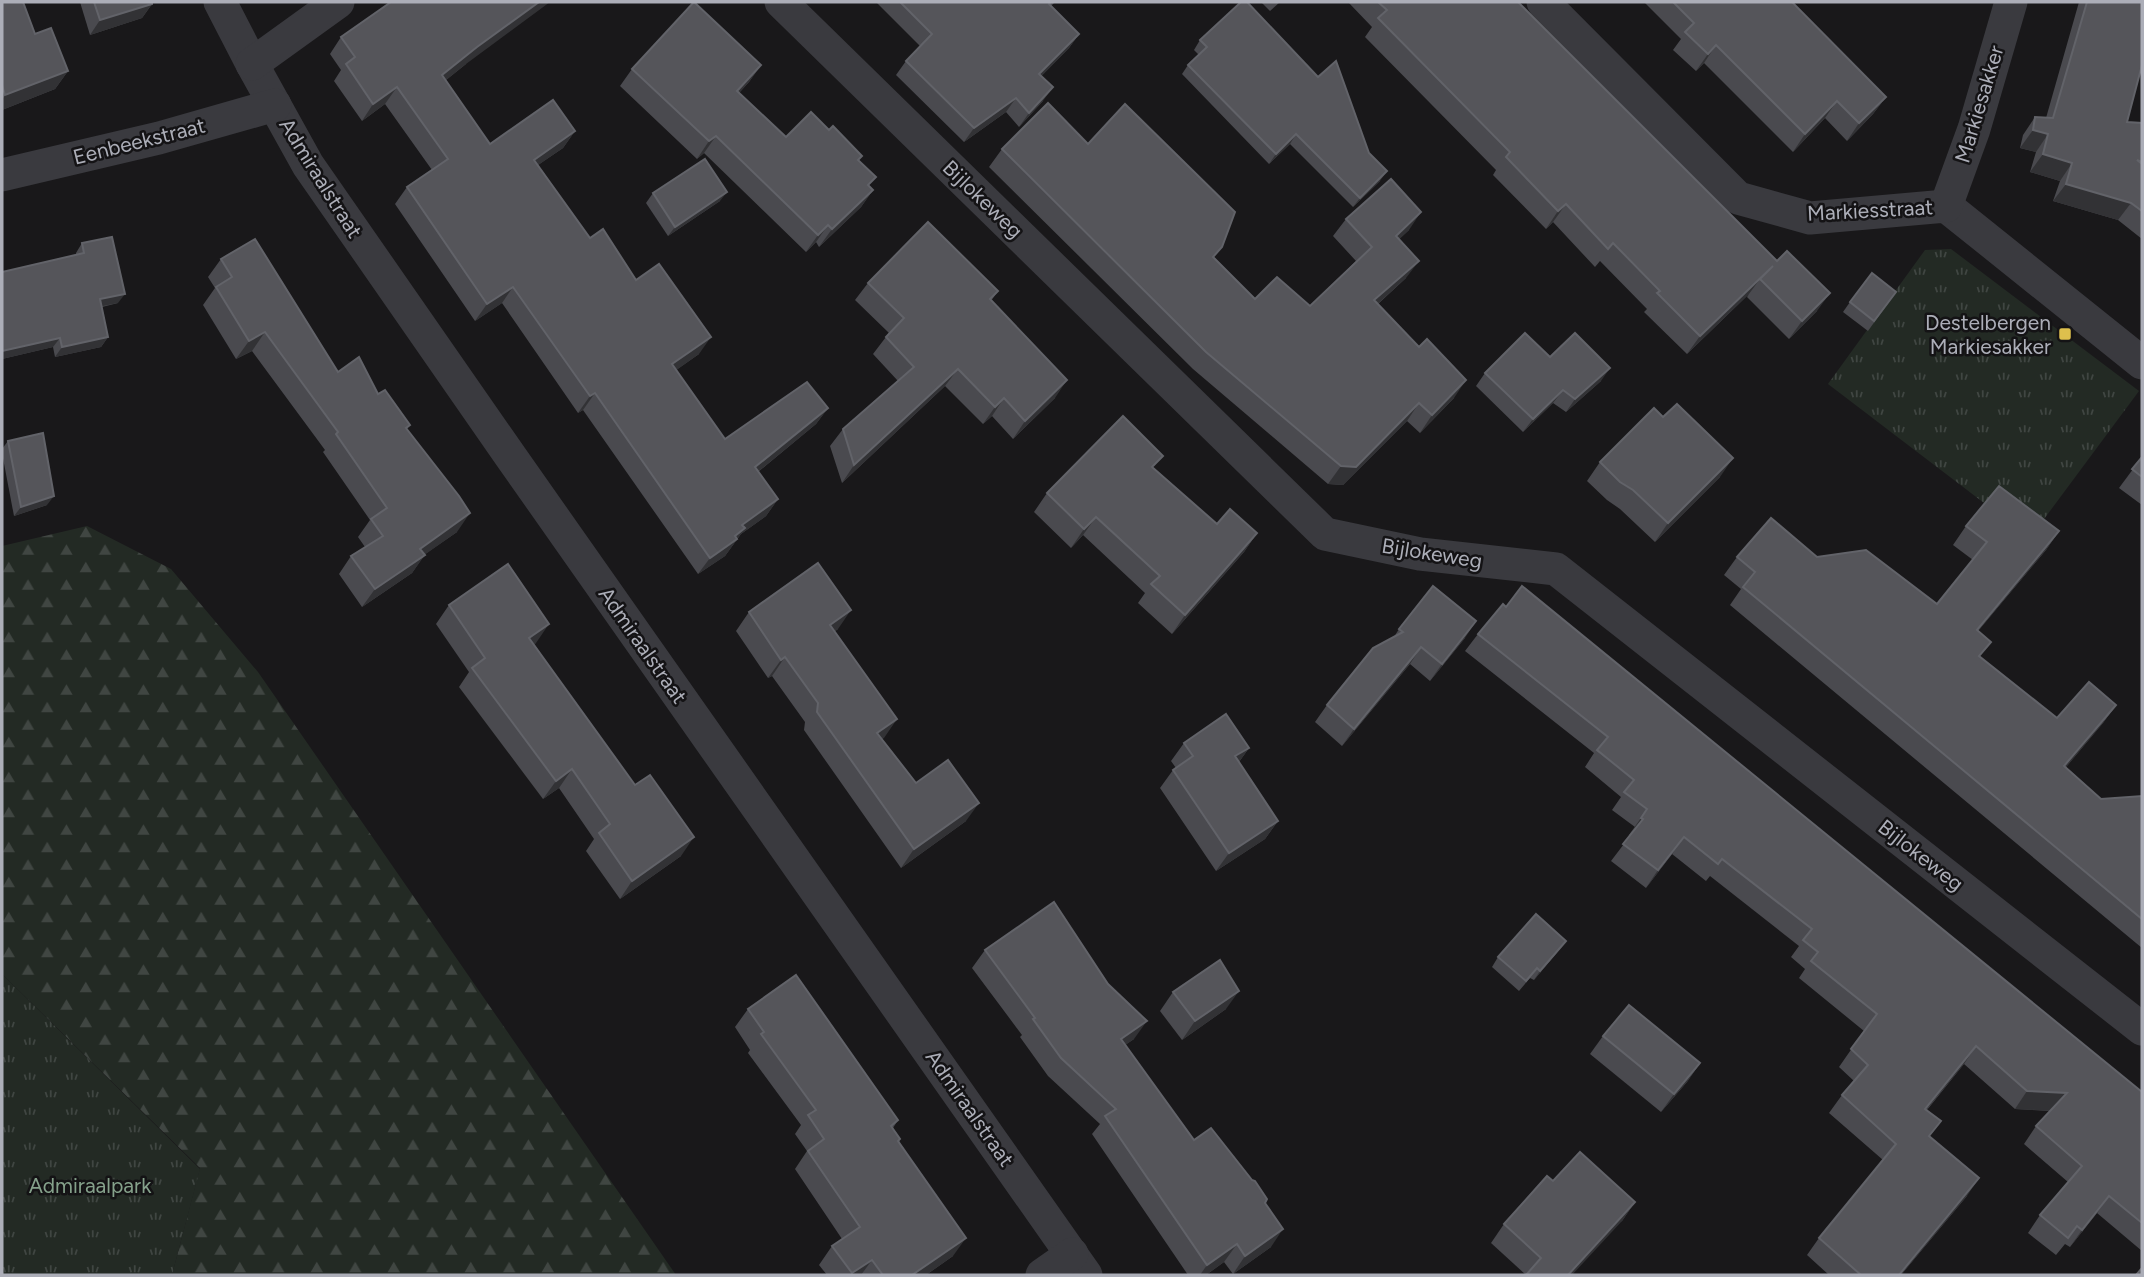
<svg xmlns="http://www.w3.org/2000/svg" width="2144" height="1277" font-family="Figtree,sans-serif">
  <defs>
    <pattern id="forest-firs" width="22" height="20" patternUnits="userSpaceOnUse" patternTransform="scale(1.75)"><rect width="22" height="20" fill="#232a24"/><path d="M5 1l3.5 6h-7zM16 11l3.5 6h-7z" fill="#404642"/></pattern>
    <pattern id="park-tufts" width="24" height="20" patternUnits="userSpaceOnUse" patternTransform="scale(1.75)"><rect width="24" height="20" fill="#232a24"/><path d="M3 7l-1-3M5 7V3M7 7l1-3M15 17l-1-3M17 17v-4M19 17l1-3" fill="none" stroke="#404642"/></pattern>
  </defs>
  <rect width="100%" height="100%" fill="#19181a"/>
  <polygon fill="url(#forest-firs)" points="87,526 171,569 258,672 676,1275 172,1275 200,1168 2,974 2,546"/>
  <g fill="url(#park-tufts)">
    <polygon points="1951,249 2139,391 2030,538 1828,384 1925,250"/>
    <polygon points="2,974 200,1169 172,1275 2,1275"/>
  </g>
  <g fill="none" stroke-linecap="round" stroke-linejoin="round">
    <g stroke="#3a3a3f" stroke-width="33">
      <polyline points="220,2 252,64 308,165 511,457 1086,1275"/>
      <polyline points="781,2 1325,534 1420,554 1556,569 2142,1029"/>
      <polyline points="1543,2 1738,198 1810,218 1946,206 2142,363"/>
      <polyline points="252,64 338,2"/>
      <polyline points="2,175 159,138 275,105"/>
      <polyline points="1946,206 1974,129 2011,2"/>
      <polyline points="1042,1275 1072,1254"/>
    </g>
  </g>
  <g fill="#4a4a4f">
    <polygon points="2,2 35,34 68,71 55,89 2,110"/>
    <polygon points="80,2 152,2 152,4 142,18 90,35"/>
    <polygon points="876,2 1055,2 1051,6 1079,34 1069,48 1041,76 1043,101 1019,127 1006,112 964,142 896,75 906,61 920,46"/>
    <polygon points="1261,2 1280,2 1270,11"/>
    <polygon points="1348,2 1518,2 1817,311 1789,339 1747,297 1749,294 1687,354 1644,312 1647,309 1600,261 1595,267 1553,222 1546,229 1493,175 1496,170 1365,37 1372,27"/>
    <polygon points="1644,2 1792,2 1886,97 1873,114 1847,141 1825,118 1793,152 1704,63 1696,71 1673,50 1681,39"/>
    <polygon points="2079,2 2142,2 2127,122 2142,123 2142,239 2118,220 2053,201 2060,181 2030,172 2036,152 2020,148 2023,135 2035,117 2046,118"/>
    <polygon points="341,37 466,64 446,80 490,144 575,131 563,148 538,165 590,238 636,280 699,354 676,370 725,439 828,408 816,424 758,472 778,499 766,516 741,534 725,556 698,574 583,410 578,413 502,303 475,321 395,204 407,187 432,170 385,104 362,121 334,81 341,70 330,54"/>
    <polygon points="1200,40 1369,153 1380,181 1353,207 1290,144 1269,164 1182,74 1188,65 1199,55 1194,50"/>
    <polygon points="761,65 749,82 739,93 786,137 859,161 869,186 873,190 861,207 819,247 816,242 806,252 704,153 697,159 620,86 632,69"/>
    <polygon points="1088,144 1215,258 1255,299 1310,306 1356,261 1333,236 1346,219 1409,230 1399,239 1406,278 1378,304 1454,398 1420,433 1407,421 1343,485 1328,484 1193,369 989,167 1002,149"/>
    <polygon points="653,193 720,201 668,236 646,203"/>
    <polygon points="82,243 118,303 102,307 108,337 101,347 55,357 53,347 2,359 2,272 76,255 76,253"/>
    <polygon points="221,259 338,372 378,394 410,425 407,429 457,532 425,554 412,573 362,607 339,574 351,556 365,547 358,537 370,520 323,452 325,450 252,351 236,359 203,305 215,288 208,277"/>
    <polygon points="868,283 998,291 991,301 1055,398 1013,439 992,416 983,424 945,386 842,483 830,446 843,429 898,381 873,354 889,333 855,300"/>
    <polygon points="1896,292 1868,331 1843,312 1850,302"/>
    <polygon points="1550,357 1601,381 1566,412 1553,403 1523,432 1476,386 1485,373"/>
    <polygon points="8,441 47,505 14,516 2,453 2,449"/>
    <polygon points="2142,457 2142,505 2119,488"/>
    <polygon points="1600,462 1720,477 1655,542 1620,509 1607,500 1587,481"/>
    <polygon points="1154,468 1217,524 1257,533 1244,552 1172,634 1138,603 1145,593 1083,535 1071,548 1034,512 1047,493"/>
    <polygon points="1966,526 2059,531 2046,550 1978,631 1980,657 2057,718 2116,705 2103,723 2066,767 2101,799 2142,796 2142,948 1730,605 1741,589 1724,575 1737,557 1817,557 1937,604 1973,560 1953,545"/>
    <polygon points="449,605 536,643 534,644 681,856 620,899 586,851 594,839 559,788 543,799 459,687 469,672 436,624"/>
    <polygon points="749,612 838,629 834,632 897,719 882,739 916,783 966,821 901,868 804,730 805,722 772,676 768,678 736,631"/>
    <polygon points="1399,629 1465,638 1430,681 1410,664 1342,746 1315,722 1327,705 1394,637"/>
    <polygon points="1478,634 2142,1092 2142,1251 2097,1213 2070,1247 2065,1244 2056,1255 2028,1233 2040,1215 2068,1182 2024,1144 2036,1126 2051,1111 2015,1109 1964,1064 1927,1110 1941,1121 1929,1137 1967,1196 1901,1275 1829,1275 1807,1255 1819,1238 1883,1160 1829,1113 1842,1095 1854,1081 1839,1067 1864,1031 1799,978 1805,969 1791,957 1799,946 1710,876 1706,881 1672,854 1646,888 1611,861 1630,836 1629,835 1635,827 1612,810 1621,797 1585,767 1594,753 1465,651"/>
    <polygon points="1184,743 1249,748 1239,762 1278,821 1265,839 1216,871 1160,788 1173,770 1176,768 1171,761"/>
    <polygon points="985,950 1134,1039 1125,1045 1194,1140 1265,1203 1271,1247 1233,1274 1224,1262 1206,1275 1188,1275 1092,1134 1100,1124 1048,1076 1020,1037 1022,1035 972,968"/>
    <polygon points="1559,950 1534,980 1530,978 1519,991 1492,967 1498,957"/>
    <polygon points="1173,992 1226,1009 1182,1040 1160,1011"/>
    <polygon points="748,1009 898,1120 893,1128 953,1256 926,1275 827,1275 819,1265 832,1246 842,1239 795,1169 807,1151 795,1134 801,1125 748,1053 750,1050 735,1027"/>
    <polygon points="1603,1036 1700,1063 1687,1082 1661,1112 1590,1054"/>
    <polygon points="1553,1181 1635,1202 1622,1221 1526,1275 1491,1243 1504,1224"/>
  </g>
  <g fill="#323235">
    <polygon points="539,2 550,2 466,64 431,92 442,75 477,47"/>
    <polygon points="152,4 142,18 90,35 100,20"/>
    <polygon points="1079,34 1069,48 1029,89 1039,74"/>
    <polygon points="1716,45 1704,63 1696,71 1708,54"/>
    <polygon points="761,65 749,82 725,108 737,91"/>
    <polygon points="68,71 55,89 2,110 2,100 5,95"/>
    <polygon points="397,87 385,104 362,121 373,104"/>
    <polygon points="1053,87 1043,101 1019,127 1029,113"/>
    <polygon points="1886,97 1873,114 1847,141 1859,123"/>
    <polygon points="1016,98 1006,112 964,142 974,128"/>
    <polygon points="1837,101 1825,118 1793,152 1805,134"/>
    <polygon points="2033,130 2048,134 2036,152 2020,148"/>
    <polygon points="575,131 563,148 522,176 534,160"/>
    <polygon points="1296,134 1290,144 1269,164 1276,154"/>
    <polygon points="716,136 704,153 697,159 709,141"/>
    <polygon points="2043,154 2072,163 2060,181 2030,172"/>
    <polygon points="1387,171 1380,181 1353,207 1360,198"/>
    <polygon points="2066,184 2131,203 2118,220 2053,201"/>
    <polygon points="873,190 861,207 819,247 832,229"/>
    <polygon points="727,192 720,201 668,236 675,227"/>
    <polygon points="1566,204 1553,222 1546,229 1558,211"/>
    <polygon points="1421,212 1409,230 1384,254 1396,236"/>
    <polygon points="828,225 816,242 806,252 818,235"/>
    <polygon points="1419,261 1406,278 1362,318 1374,300"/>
    <polygon points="1773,266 1760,279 1749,294 1687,354 1700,336"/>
    <polygon points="513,287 502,303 475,321 487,304"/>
    <polygon points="1830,293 1817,311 1789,339 1802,321"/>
    <polygon points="125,294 118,303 93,308 100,299"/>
    <polygon points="265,332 252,351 236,359 249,341"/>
    <polygon points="108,337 101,347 55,357 62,347"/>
    <polygon points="711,337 699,354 661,381 672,364"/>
    <polygon points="60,338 53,347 2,359 2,351"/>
    <polygon points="1610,368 1601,381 1566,412 1575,399"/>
    <polygon points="958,369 945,386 842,483 854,465"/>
    <polygon points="1067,380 1055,398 1013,439 1025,421"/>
    <polygon points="1466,380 1454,398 1420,433 1432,415"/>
    <polygon points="1563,390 1553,403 1523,432 1533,419"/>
    <polygon points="595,393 583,410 578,413 590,396"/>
    <polygon points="1004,398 992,416 983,424 995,407"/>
    <polygon points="1419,403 1407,421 1343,485 1328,484 1341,466"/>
    <polygon points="828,408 816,424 743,484 755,467"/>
    <polygon points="1733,458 1720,477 1655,542 1668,523"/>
    <polygon points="54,496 47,505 14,516 21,507"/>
    <polygon points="778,499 766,516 741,534 725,556 698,574 710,558 742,525"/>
    <polygon points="470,513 457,532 413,563 425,555 412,573 362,607 375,589 420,549"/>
    <polygon points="1096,517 1083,535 1071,548 1084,529"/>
    <polygon points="2059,531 2046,550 1964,648 1977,630"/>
    <polygon points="1257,533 1244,552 1172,634 1185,615"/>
    <polygon points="851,610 838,629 817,644 830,625"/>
    <polygon points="1476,621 1465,638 1430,681 1442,664"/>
    <polygon points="549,624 536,643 516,656 529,638"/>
    <polygon points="1421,647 1410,664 1342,746 1354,729"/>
    <polygon points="785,657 772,676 768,678 781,660"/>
    <polygon points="2116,705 2103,723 2052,784 2064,766"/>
    <polygon points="897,719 884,738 864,751 877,733"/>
    <polygon points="1249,748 1236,766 1235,756"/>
    <polygon points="572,769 559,788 543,799 556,781"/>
    <polygon points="979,803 966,821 901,868 914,849"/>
    <polygon points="1641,818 1643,819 1631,836 1629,835"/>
    <polygon points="1278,821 1265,839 1216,871 1229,853"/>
    <polygon points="694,837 681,856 620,899 632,881"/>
    <polygon points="1684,837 1672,854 1646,888 1658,870"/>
    <polygon points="1566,941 1559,950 1534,980 1540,971"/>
    <polygon points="1239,991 1226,1009 1182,1040 1195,1021"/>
    <polygon points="1147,1021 1134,1039 1108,1057 1121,1039"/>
    <polygon points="1976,1046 1964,1064 1913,1126 1925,1109"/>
    <polygon points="1700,1063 1687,1082 1661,1112 1674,1094"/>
    <polygon points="2027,1091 2067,1093 2055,1111 2015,1109"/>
    <polygon points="1979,1178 1967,1196 1901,1275 1899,1275"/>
    <polygon points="2109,1196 2097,1213 2070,1247 2082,1230"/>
    <polygon points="1635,1202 1622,1221 1572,1275 1568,1275"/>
    <polygon points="1283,1229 1271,1247 1233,1274 1245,1256"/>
    <polygon points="966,1238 953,1256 926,1275 912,1275"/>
    <polygon points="1237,1244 1224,1262 1206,1275 1200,1275 1207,1265"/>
    <polygon points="872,1260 861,1275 850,1275 852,1273"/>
  </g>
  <g fill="#55555a" stroke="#626369" stroke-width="2">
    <polygon points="2,2 23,2 35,34 51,28 68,71 5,95 2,85"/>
    <polygon points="94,2 152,2 152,4 100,20"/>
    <polygon points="391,2 539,2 477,47 442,75 490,144 553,100 575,131 534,160 590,238 603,229 636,280 659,264 711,337 672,364 725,439 807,382 828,408 755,467 778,499 742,525 745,528 735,536 737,539 710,558 595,393 590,396 513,287 487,304 407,187 448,159 397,87 373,104 346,64 355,57 341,37"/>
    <polygon points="694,2 761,65 737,91 786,137 811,112 829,130 833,126 862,156 858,160 876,177 868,185 873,190 832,229 828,225 818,235 716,136 709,141 632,69"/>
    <polygon points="900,2 1051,2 1049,4 1079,34 1039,74 1053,87 1029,113 1016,98 974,128 906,61 932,34"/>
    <polygon points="1241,2 1247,2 1318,77 1336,61 1369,153 1387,171 1360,198 1296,134 1276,154 1188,65 1207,47 1200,40"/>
    <polygon points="1378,2 1518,2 1777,261 1787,251 1830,293 1802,321 1760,279 1773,266 1700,336 1657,293 1660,291 1613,243 1608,249 1566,204 1558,211 1506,157 1510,152 1378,18 1387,10"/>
    <polygon points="1673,2 1792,2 1886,97 1859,123 1837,101 1805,134 1716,45 1708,54 1685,32 1694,23"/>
    <polygon points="2087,2 2142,2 2142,65 2127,122 2142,123 2142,162 2137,160 2142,164 2142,211 2131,203 2066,184 2072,163 2043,154 2048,134 2033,130 2035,117 2053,118"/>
    <polygon points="1048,103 1088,144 1125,104 1235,212 1222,247 1213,257 1255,299 1277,277 1310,306 1372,247 1346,219 1391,179 1421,212 1396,236 1419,261 1374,300 1419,347 1427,339 1466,380 1432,415 1419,403 1356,467 1341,466 1206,352 1002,149"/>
    <polygon points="705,159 727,192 675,227 653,193"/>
    <polygon points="928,222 998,291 990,299 1067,380 1025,421 1004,398 995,407 958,369 854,465 843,429 914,367 886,337 904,318 868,283"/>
    <polygon points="112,237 125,294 100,299 108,337 62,347 60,338 2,351 2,272 84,253 82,243"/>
    <polygon points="255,239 338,372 359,357 378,394 385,390 410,425 406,428 459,496 470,513 420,549 425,555 375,589 351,556 383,536 371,519 387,508 336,434 338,432 265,332 249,341 216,287 232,277 221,259"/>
    <polygon points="1872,273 1896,292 1874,321 1850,302"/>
    <polygon points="1525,333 1550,357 1575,333 1610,368 1575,399 1563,390 1533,419 1485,373"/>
    <polygon points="1677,404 1733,458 1668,523 1633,490 1620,482 1600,462 1654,408 1663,417"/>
    <polygon points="1123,416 1163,456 1152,467 1217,524 1230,509 1257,533 1185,615 1151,584 1160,576 1096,517 1084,529 1047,493"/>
    <polygon points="43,433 54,496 21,507 8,441"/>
    <polygon points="2142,457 2142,477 2132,469"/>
    <polygon points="1999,486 2059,531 1977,630 1991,642 1979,656 2057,718 2089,682 2116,705 2064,766 2101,799 2142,796 2142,919 1743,587 1755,572 1737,557 1771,518 1817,557 1866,550 1937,604 1987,542 1966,526"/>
    <polygon points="818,563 851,610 830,625 897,719 877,733 916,783 948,760 979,803 914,849 817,712 818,703 785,657 781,660 749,612"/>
    <polygon points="508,564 549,624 529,638 635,785 650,775 694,837 632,881 599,833 610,824 572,769 556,781 472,668 485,658 449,605"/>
    <polygon points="1433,586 1476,621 1442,664 1421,647 1354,729 1327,705 1373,648 1403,632 1399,629"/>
    <polygon points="1522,586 2142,1092 2142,1223 2109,1196 2082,1230 2077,1226 2068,1238 2040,1215 2082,1166 2036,1126 2067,1093 2027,1091 1976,1046 1925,1109 1941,1121 1929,1136 1979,1178 1899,1275 1861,1275 1819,1238 1896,1144 1842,1095 1868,1065 1851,1049 1877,1014 1811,961 1818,952 1803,940 1812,929 1722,859 1718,864 1684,837 1658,870 1623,844 1643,819 1641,818 1647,809 1624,792 1634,780 1597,750 1608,737 1478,634 1503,604 1506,607"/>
    <polygon points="1226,714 1249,748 1235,756 1278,821 1229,853 1173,770 1193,756 1184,743"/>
    <polygon points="1054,902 1108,984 1147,1021 1121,1039 1194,1140 1211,1128 1252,1180 1255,1181 1267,1199 1265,1203 1283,1229 1245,1256 1237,1244 1207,1265 1105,1116 1116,1109 1061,1058 1033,1019 1035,1018 985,950"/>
    <polygon points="1536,914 1566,941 1540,971 1537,968 1526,981 1498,957"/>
    <polygon points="1220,960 1239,991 1195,1021 1173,992"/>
    <polygon points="796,975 898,1120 891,1126 900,1139 898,1141 966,1238 912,1275 883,1275 872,1260 852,1273 832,1246 860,1227 808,1151 824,1139 808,1115 816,1110 761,1034 764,1032 748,1009"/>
    <polygon points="1629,1005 1700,1063 1674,1094 1603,1036"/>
    <polygon points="1580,1152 1635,1202 1568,1275 1526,1275 1541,1258 1504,1224 1547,1176 1553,1181"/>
    <polygon points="2142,1268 2142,1275 2136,1275"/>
  </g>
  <rect fill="#dec04d" stroke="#141315" stroke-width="2.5" x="2058" y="327" width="14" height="14" rx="3.5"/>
  <g text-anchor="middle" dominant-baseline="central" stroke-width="5" stroke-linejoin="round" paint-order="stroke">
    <g font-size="21" fill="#acaeb8" stroke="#141315">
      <text transform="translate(1979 104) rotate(-73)">Markiesakker</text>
      <text transform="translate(139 141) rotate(-14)">Eenbeekstraat</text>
      <text transform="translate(321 178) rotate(58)">Admiraalstraat</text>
      <text transform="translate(983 199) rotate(44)">Bijlokeweg</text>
      <text transform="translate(1870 210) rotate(-3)">Markiesstraat</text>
      <text transform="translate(1432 553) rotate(9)">Bijlokeweg</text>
      <text transform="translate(643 645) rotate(55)">Admiraalstraat</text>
      <text transform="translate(1921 855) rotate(38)">Bijlokeweg</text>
      <text transform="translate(970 1108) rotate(55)">Admiraalstraat</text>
    </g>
    <g font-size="21" fill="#acaeb8" stroke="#141315" text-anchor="end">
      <text x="2051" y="322">Destelbergen<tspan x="2051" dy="24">Markiesakker</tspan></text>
    </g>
    <g font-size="21" fill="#85a18b" stroke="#141315">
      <text x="90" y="1185">Admiraalpark</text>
    </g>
  </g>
  <rect width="2144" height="1277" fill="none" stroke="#acaeb8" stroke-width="7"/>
</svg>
